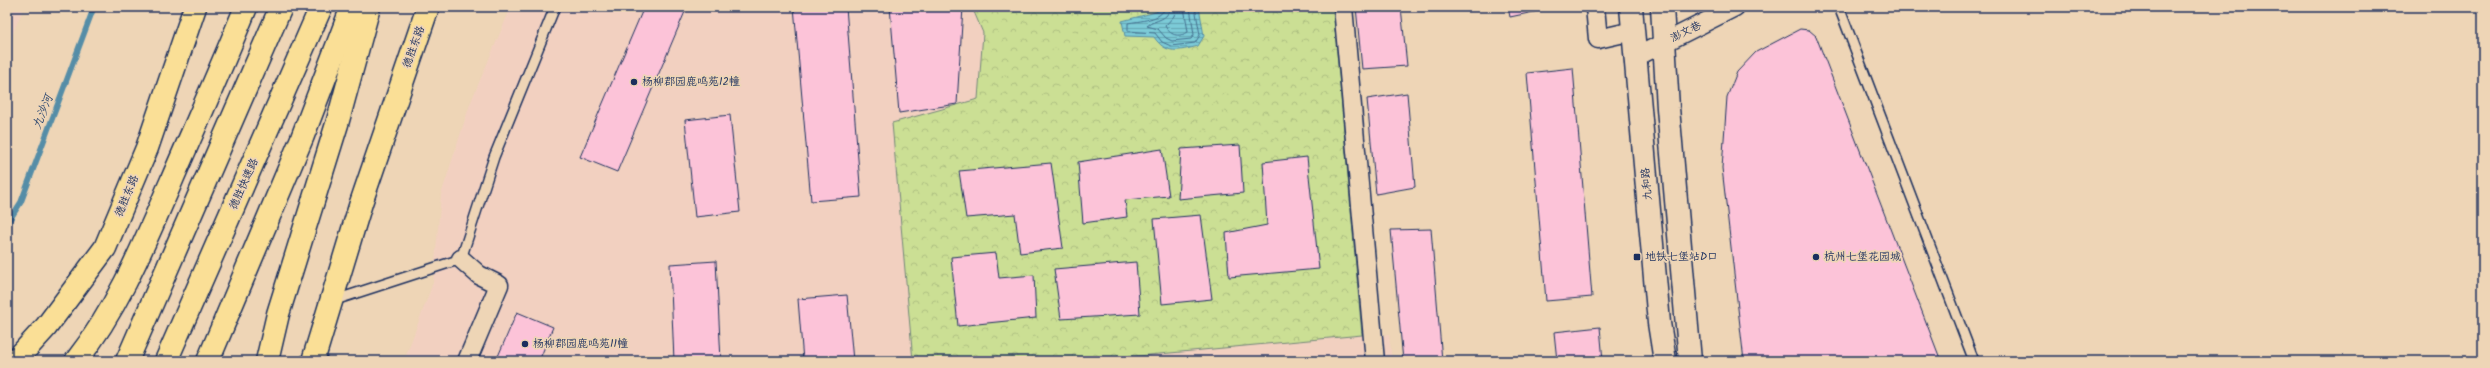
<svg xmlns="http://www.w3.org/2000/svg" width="2490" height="368" font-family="Kalam,'LXGW WenKai TC',sans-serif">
  <defs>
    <pattern id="forest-crowns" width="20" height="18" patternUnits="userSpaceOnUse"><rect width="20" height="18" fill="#cbdf94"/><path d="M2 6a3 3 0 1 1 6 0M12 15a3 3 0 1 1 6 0" fill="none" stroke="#aec082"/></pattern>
    <pattern id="water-rules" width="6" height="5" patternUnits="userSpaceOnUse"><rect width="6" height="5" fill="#7ccbd7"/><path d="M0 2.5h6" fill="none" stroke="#65a5b2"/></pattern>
  </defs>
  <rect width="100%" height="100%" fill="#eed5b6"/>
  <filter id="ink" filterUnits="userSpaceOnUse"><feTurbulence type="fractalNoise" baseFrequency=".025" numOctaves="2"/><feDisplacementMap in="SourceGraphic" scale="8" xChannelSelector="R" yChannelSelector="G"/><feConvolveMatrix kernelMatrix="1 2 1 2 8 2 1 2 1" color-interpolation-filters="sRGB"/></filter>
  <g filter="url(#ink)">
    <g fill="#f2d0c0">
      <polygon points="7,7 24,7 7,47"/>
      <polygon points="511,7 1333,7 1362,335 1389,335 1392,361 404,361 433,283 441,195 470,104"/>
    </g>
    <polygon fill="url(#forest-crowns)" stroke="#738779" points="972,7 1333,7 1362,335 1085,361 913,361 892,123 978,99 983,33"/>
    <path fill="url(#water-rules)" stroke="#558da7" d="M1163,7H1199L1204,36L1198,46C1179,51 1166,55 1154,37L1125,36L1122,21L1156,12Z"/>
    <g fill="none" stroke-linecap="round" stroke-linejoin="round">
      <g stroke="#426d8e" stroke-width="1">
        <path d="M1165,7C1163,20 1138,21 1128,23V31L1155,33L1162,42L1171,46L1195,43L1200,35L1195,7"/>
        <path d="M1170,7C1169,21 1155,19 1147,26L1158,29L1166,38L1172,41L1191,39L1194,35L1190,7"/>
        <path d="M1176,7L1174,16L1165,26C1170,35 1178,38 1188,32L1184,7"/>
      </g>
      <polyline stroke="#558da7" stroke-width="5.5" points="7,224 21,202 94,7"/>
    </g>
    <g fill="#fcc3d8" stroke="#1b2f5e">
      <polygon points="644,7 687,7 617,172 580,157"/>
      <polygon points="794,7 846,7 861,197 811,201"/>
      <polygon points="890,7 963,7 957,104 899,113"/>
      <polygon points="1356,7 1401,7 1407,66 1362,69"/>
      <polygon points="1508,7 1557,7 1510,17"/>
      <polygon points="1800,29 1809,30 1816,36 1941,361 1744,361 1722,168 1727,97 1737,72 1756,52"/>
      <polygon points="1573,68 1592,297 1546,301 1527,73"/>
      <polygon points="1407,93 1415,187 1376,194 1367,99"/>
      <polygon points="730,115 740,212 695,217 685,120"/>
      <polygon points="1240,145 1243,193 1178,199 1181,149"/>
      <polygon points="1162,149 1169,196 1125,200 1127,217 1083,223 1078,162"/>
      <polygon points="1307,157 1319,269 1229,277 1226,233 1267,225 1263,162"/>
      <polygon points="1051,163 1063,248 1020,253 1015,214 966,218 959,171"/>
      <polygon points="1201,215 1212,299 1162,304 1154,219"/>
      <polygon points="1431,229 1442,361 1403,361 1391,230"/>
      <polygon points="996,253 999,278 1034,275 1036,318 958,326 951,257"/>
      <polygon points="716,261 721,361 674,361 670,264"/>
      <polygon points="1136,262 1140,314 1061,319 1054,269"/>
      <polygon points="847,295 853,361 803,361 798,299"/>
      <polygon points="517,312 553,327 539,361 496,361"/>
      <polygon points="1600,327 1603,361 1557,361 1554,332"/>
    </g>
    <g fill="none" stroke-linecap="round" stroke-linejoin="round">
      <g stroke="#1b2f5e" stroke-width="12">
        <g id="service">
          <polyline points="1839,7 1974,361"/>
          <polyline points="332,301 461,259 494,157 555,7"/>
        </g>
      </g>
      <g stroke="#1b2f5e" stroke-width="21">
        <g id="minor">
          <polyline points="1343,7 1375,361"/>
          <polyline points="1595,7 1598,39 1633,31"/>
          <polyline points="1636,57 1735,7"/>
          <polyline points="461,259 479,275 499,285 467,361"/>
        </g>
      </g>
      <g stroke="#1b2f5e" stroke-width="25">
        <g id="tertiary">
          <polyline points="1631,7 1659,323 1665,361"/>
          <polyline points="1662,7 1668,108 1690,361"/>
        </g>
      </g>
      <g stroke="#1b2f5e" stroke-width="25">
        <g id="primary">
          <polyline points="15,361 46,327 105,248 147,148 195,7"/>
          <polyline points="313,361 361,203 428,7"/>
        </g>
      </g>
      <g stroke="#1b2f5e" stroke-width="25">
        <g id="trunk">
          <path d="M76,361C118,308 144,244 171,182C196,124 222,66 246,7"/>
          <polyline points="127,361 281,7"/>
          <polyline points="166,361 321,7"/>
          <polyline points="208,361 302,138 352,7"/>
          <polyline points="267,361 278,314 337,124 369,7"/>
        </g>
      </g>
      <use href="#service" stroke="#eed5b6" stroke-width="9"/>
      <use href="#minor" stroke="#eed5b6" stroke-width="18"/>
      <use href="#tertiary" stroke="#eed5b6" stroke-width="22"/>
      <use href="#primary" stroke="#fadf96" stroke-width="22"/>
      <use href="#trunk" stroke="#fadf96" stroke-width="22"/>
    </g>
  </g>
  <g fill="#1b2f5e" stroke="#eed5b6" stroke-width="1.5">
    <circle cx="634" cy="82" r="4"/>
    <rect x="1633" y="253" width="8" height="8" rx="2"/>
    <circle cx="1816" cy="257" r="4"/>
    <circle cx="525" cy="344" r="4"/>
  </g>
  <g text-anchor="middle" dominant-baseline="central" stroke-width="3.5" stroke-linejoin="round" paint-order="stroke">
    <g font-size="11" fill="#1b2f5e" stroke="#eed5b6">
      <text transform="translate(1686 32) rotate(-26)">澎文巷</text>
      <text transform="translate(414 47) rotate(-70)">德胜东路</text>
      <text transform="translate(244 184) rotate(-66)">德胜快速路</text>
      <text transform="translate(1647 184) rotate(-95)">九和路</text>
      <text transform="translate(127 196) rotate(-67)">德胜东路</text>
    </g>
    <g font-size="11" fill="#1b2f5e" stroke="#eed5b6" text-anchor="start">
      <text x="642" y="82">杨柳郡园鹿鸣苑12幢</text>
      <text x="1645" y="257">地铁七堡站D口</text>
      <text x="1824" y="257">杭州七堡花园城</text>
      <text x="533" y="344">杨柳郡园鹿鸣苑11幢</text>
    </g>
    <g font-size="12" font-style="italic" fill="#2a4670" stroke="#eed5b6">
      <text transform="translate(43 112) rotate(-69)">九沙河</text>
    </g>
  </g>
  <rect width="2490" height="368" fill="none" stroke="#eed5b6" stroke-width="24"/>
  <rect x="12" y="12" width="2466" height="344" fill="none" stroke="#1b2f5e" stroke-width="1.5" filter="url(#ink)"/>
</svg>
